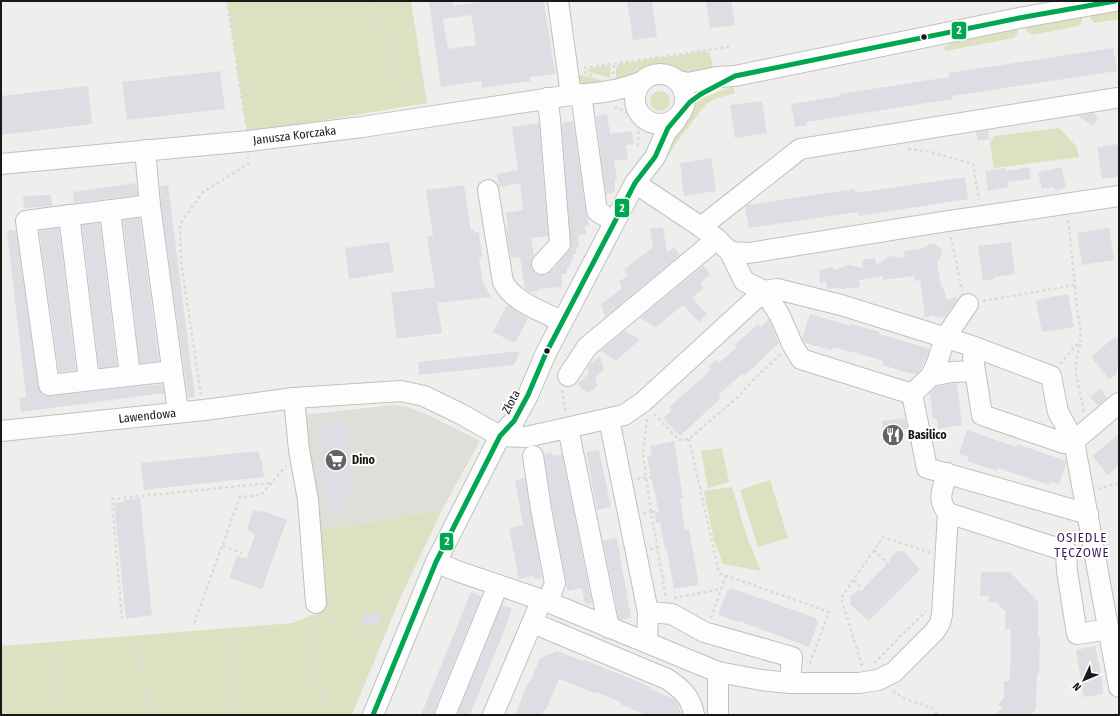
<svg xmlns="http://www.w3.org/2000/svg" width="1120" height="716" font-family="'Fira Sans Condensed',sans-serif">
  <rect width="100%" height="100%" fill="#eeefec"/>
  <polygon fill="#dedfd8" points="393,405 405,406 424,413 480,441 442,510 316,531 304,415"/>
  <g fill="#dee1c1">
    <polygon points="227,1 411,1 427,103 247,133"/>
    <polygon points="1119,7 1119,19 1095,23 1091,20 1090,15"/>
    <polygon points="1082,13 1082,21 1079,26 1032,35 1026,31 1025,25"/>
    <polygon points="1016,26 1018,32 1014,38 945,51 944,47 966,36"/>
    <polygon points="707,51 710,53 714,73 681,78 672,72 659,70 616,80 616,68 619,64"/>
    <polygon points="608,65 611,68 610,78 586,71 588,69"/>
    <polygon points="582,75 583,75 606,82 586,85 577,79 577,77"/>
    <path d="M733,86L735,93L733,94L717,98L706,104L674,146L668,157L661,155C668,144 676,132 684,121C688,113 691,106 698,101C707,95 723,91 733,86Z"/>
    <circle cx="660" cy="101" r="10"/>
    <polygon points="1059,128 1076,146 1079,157 994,168 990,142 994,136"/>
    <polygon points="722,448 729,482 708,488 701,451"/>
    <polygon points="770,480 788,538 758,547 740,490"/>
    <polygon points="732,487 747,537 761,571 723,564 714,541 704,491"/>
    <polygon points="442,510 398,603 352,715 1,715 1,646 293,623 324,610 316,531"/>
  </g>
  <g fill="#dfdce3" fill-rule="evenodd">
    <path d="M429,1H453V6L487,1H544L555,74L530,77L531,81L482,88L481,81L441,87ZM471,15L476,45L448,49L443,19Z"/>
    <polygon points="627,1 652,1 657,37 633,40"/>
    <polygon points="706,1 731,1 735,25 710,28"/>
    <polygon points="1113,48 1117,71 952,96 953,99 806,122 807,125 795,127 791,104 840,96 840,94 949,77 949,73"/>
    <polygon points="220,71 225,109 127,120 122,82"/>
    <polygon points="88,86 92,124 1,135 1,96"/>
    <polygon points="762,101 767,133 735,138 730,105"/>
    <polygon points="1093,113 1098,118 1093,126 1078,116"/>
    <polygon points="607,114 610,134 632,131 634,144 626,145 628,159 614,161 617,179 615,180 615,192 606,194 596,116"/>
    <polygon points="573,121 586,213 589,226 585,226 586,234 578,235 579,247 576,247 576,254 573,254 573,261 570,261 570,267 567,267 567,274 562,274 562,287 538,289 538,291 529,292 525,289 520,257 511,258 506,228 508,228 506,213 523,210 520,183 499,187 497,174 518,170 512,127 539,123 548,236 531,238 534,256 531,262 531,268 535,273 540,275 546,275 554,268 556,268 556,266 571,247 562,123"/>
    <polygon points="988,130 990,139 978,141 976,132"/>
    <polygon points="1119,144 1119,176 1102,179 1097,147"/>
    <polygon points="711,158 716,191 684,196 680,163"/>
    <polygon points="1029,167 1031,179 1007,182 1008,187 988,191 985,171 1005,168 1006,171"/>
    <polygon points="1062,167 1066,188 1055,191 1054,187 1042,189 1038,172"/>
    <polygon points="965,177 968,199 859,216 858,212 749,228 745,207 747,205 855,189 855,193"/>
    <polygon points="136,183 138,195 74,203 73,192"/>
    <polygon points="168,185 195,397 188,398 161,204 160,186"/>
    <polygon points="464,185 471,230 474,229 475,233 479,232 482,257 479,257 483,282 491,297 437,303 442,333 397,339 391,293 435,287 427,236 433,235 426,190"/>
    <polygon points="51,195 52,206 24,208 23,196"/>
    <polygon points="140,218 159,361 140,363 123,220"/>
    <polygon points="100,223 117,366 99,368 82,225"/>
    <polygon points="663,227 667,253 674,247 680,255 605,317 601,304 622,288 619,282 628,275 624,270 653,247 650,229"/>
    <polygon points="59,228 76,370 59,372 39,231"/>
    <polygon points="1109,228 1114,260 1082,265 1077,233"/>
    <polygon points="16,230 38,387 40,392 45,396 50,396 163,384 164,393 21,412 19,398 26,397 7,231"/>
    <polygon points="389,242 394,272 349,279 345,248"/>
    <polygon points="1011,242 1015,274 994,277 994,279 983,281 978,246"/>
    <polygon points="930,244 936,244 942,250 942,255 937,261 941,286 944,290 947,300 956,297 957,300 945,317 935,318 935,315 925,317 920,280 915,281 914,276 883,280 883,276 859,280 860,287 841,289 841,287 827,289 826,282 820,283 819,270 833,267 833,270 848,265 863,268 862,260 875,258 876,266 889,256 905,258 904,251 923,248"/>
    <polygon points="703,266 707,269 710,275 700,283 704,288 692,298 707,314 699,322 683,305 656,327 640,318"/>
    <polygon points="1068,294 1074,327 1042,332 1036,300"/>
    <polygon points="507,305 528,318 515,343 493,332"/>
    <polygon points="810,314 850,326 851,324 880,332 879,334 930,349 926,359 921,369 916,375 882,365 883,361 863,355 833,347 832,350 805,343 802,339"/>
    <polygon points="769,319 779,343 744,376 742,374 718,395 721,398 680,436 663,418 672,410 669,407 711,370 709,366 716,360 719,363 737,347 735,345 758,324 761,327"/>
    <polygon points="624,331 640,339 616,361 601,351"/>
    <polygon points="1119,337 1119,366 1117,367 1117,374 1109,379 1091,357 1111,340"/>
    <polygon points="510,352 520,352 514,365 419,375 418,362"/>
    <polygon points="600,356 604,370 595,378 597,386 589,393 582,389 578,383 589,374 587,368 589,365"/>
    <polygon points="957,383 962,425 938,429 937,419 933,419 930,393 936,387"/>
    <polygon points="1100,389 1107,398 1098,406 1090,397"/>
    <polygon points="905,418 907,429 901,430 902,441 885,444 882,421"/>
    <polygon points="347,420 354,498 341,499 342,509 325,510 317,423"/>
    <polygon points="967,430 1016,447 1017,444 1066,461 1066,464 1059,484 1050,481 1049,485 998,468 997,471 967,461 969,457 959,454"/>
    <polygon points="1119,434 1119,465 1108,475 1092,456"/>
    <polygon points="674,441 683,498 680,498 685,530 689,529 699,585 674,589 667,549 665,549 660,523 656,523 655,513 659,512 647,457 652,456 650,446"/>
    <polygon points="599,450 611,507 597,510 586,452"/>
    <polygon points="259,451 260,461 262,461 264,477 144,490 141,463"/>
    <polygon points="552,452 553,456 562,454 592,603 585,604 582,588 567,591 566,581 552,507 544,454"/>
    <polygon points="525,478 542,578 534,579 534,576 519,579 509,528 523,525 515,480"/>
    <polygon points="140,498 152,615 126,619 114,503 124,502 123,500"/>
    <polygon points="253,510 260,512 261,510 287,520 262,589 229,578 237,556 244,558 244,557 247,558 255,535 252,534 253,532 247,530"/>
    <polygon points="617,538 631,618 621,620 619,619 603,541"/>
    <polygon points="897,551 903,551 920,570 869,621 850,604 850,597 859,589 861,591 890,561 889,560"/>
    <polygon points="981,572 1010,572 1038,602 1038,637 1040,637 1039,674 1037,674 1036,709 1030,715 995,715 1002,708 998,704 1004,698 1004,681 1010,681 1011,629 1005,629 1006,612 997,603 988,602 989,596 980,596"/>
    <polygon points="731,588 816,618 818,623 809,647 739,621 739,622 718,615 727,591"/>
    <polygon points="471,592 481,596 434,711 434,715 421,715"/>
    <polygon points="502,605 512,608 506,626 470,715 457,715"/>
    <polygon points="379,611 381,624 363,626 361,614"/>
    <polygon points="1095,646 1102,677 1103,694 1084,697 1076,650"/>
    <polygon points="557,651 583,661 584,660 651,687 650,689 674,699 677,703 682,715 646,715 620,704 621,702 595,692 594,693 559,679 546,710 544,709 542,715 515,715 528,683 530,683 540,658"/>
  </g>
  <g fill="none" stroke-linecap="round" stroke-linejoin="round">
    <g stroke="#c0c1bf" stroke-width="22">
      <g id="minor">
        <polyline points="558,1 571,95"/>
        <circle cx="660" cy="99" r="25"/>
        <polyline points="678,81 688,83 717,77 735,76 1019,18 1115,1"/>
        <polyline points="581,94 597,211 614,222"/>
        <polyline points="145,150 150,205 178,412"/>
        <path id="s1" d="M1,164L249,141L362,127L571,95C595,94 619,91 641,82"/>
        <polyline points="635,183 701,227 717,239 730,252 744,281 764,291 779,314 788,334 792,344 801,359 912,394 931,376 952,372 974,371"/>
        <path d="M488,190L503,282C513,302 543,311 562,322"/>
        <path d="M150,205C109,211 67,215 26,221L49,385L172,371"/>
        <polyline points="110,211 130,375"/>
        <polyline points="69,215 89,380"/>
        <polyline points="701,227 800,149 1116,98"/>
        <polyline points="730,252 749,253 948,221 1119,196"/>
        <polyline points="542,264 560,244 550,119 547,98"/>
        <polyline points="973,358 982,415 1064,443 1074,441 1119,403"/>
        <polyline points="568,376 587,347 717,239"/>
        <polyline points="931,376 937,363 945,338 968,304"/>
        <polyline points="912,394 927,468 1088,514"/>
        <polyline points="294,398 299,450 308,500 316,603"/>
        <polyline points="609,419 648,612 647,643"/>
        <polyline points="568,428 609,628"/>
        <path id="s2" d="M1,431L204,410L294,398L401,391L424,396L461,414L500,436L526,437L624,415L643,402L764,291L777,289L841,305L972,346L1051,376L1058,412L1074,441L1119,687"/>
        <polyline points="533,456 541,509 555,583 548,602"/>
        <polyline points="948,513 1066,551 1067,571 1077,634 1109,629"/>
        <path d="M436,562L457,571L548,602L718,672L761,680L790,683H859L878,680L894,672L935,631L940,623L942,615L948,513C936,499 943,489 947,473"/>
        <polyline points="648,612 672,614 704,632 792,657 790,683"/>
        <path d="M533,623L667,679C682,689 691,697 694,715"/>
        <polyline points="718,672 718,715"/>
        <polyline points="373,715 436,562 463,509 500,436 514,421 528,395 546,353 635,183 655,157 666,132 677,119"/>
        <polyline points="445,715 498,585"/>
        <polyline points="493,715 537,611"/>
      </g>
    </g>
    <g stroke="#dadad9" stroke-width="2.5" stroke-dasharray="3 3" stroke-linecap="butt">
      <polyline points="227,1 246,125"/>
      <polyline points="374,1 403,84 408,105"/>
      <polyline points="584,68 729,47"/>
      <polyline points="584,72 594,76"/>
      <polyline points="613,74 614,64"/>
      <path d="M614,107C634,113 642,127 637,147"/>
      <polyline points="908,149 926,151 973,164 979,200"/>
      <polyline points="951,237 962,291"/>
      <polyline points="983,301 1075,285"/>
      <polyline points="1080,344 1076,361 1076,372 1084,412"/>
      <polyline points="1060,364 1075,346 1080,343 1081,334 1077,307 1068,218"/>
      <polyline points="562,390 566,413"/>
      <polyline points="201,395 181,262 180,224 203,192 248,164 248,157"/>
      <polyline points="654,414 679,440 689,439 739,396 755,378 781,354"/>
      <polyline points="647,419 643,454 651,512"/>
      <polyline points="689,439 719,573 829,612 810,663 808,665"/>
      <polyline points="652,477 653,481"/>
      <polyline points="637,479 652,477 650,466"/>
      <polyline points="1098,489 1119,483"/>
      <polyline points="652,512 656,511 656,513"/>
      <polyline points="643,514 651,512 666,598"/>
      <polyline points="223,546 242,553"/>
      <polyline points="650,549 662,547"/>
      <polyline points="874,550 888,564"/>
      <polyline points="662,578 667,576"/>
      <polyline points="854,580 862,589"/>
      <polyline points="674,598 721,589"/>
      <polyline points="313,618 312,626 324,715"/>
      <polyline points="711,618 726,575"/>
      <polyline points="122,619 112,499 270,483"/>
      <polyline points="194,623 240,497 261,495 286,466"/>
      <polyline points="224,632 235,715"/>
      <polyline points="139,639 148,715"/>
      <polyline points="52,648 61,715"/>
      <polyline points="874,663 926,611"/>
      <polyline points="862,666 841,598 883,537 931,553"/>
      <polyline points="893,691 905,699 932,708 938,715"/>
    </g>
    <use href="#minor" stroke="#fcfdfc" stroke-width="20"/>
    <g stroke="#fff" stroke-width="8">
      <polyline id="bus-1" points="373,715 436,562 500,436 514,421 528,395 546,353 635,183 655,157 668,128 690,102 701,94 735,76 1019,18 1115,1"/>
    </g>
    <use href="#bus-1" stroke="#00a651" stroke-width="5"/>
  </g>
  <defs>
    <g id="restaurant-disc" transform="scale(1.15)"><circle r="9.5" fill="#636462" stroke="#fff"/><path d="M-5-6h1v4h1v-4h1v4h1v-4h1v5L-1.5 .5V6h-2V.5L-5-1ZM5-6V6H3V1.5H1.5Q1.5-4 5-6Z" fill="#fff"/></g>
    <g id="supermarket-disc" transform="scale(1.15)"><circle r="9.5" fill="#636462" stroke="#fff"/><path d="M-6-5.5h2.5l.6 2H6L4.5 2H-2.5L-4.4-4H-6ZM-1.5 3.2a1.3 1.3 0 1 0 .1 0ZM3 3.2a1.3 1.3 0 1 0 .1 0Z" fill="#fff"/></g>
  </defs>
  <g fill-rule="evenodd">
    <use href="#restaurant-disc" x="893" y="435"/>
    <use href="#supermarket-disc" x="336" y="460"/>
  </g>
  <g fill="#181917" stroke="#fff" stroke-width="1.5">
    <circle cx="924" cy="37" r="3.5"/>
    <circle cx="547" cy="351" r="3.5"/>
  </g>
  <g text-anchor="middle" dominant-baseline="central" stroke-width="4" stroke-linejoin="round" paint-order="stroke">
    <g font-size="12" fill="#181917" stroke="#fff">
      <text stroke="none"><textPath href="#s1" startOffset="295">Janusza Korczaka</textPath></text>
      <text transform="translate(511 402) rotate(-62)">Złota</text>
      <text stroke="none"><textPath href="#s2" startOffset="147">Lawendowa</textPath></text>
    </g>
    <g font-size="12" font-weight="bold" fill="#181917" stroke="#fff" text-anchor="start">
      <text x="908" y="435">Basilico</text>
      <text x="352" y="460">Dino</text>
    </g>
    <g font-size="13" letter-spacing="1" fill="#3b1f58" stroke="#fff">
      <text x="1082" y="537">OSIEDLE<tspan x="1082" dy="15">TĘCZOWE</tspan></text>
    </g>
  </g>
  <g stroke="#fff" stroke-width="1.5">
    <rect x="951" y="21" width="16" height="19" rx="4" fill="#00a651"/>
    <rect x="614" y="198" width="16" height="20" rx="4" fill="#00a651"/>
    <rect x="439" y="532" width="15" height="19" rx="4" fill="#00a651"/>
  </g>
  <g font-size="11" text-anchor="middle" font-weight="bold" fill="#fff">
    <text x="959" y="34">2</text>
    <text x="622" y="212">2</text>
    <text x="447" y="545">2</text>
  </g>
  <rect width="1120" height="716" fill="none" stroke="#181917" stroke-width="4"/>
  <g transform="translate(1084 680) rotate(226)" stroke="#ffffff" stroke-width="3" paint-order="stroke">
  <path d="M0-3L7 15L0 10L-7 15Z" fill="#181917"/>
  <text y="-6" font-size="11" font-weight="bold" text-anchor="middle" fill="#181917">N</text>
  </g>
</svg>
